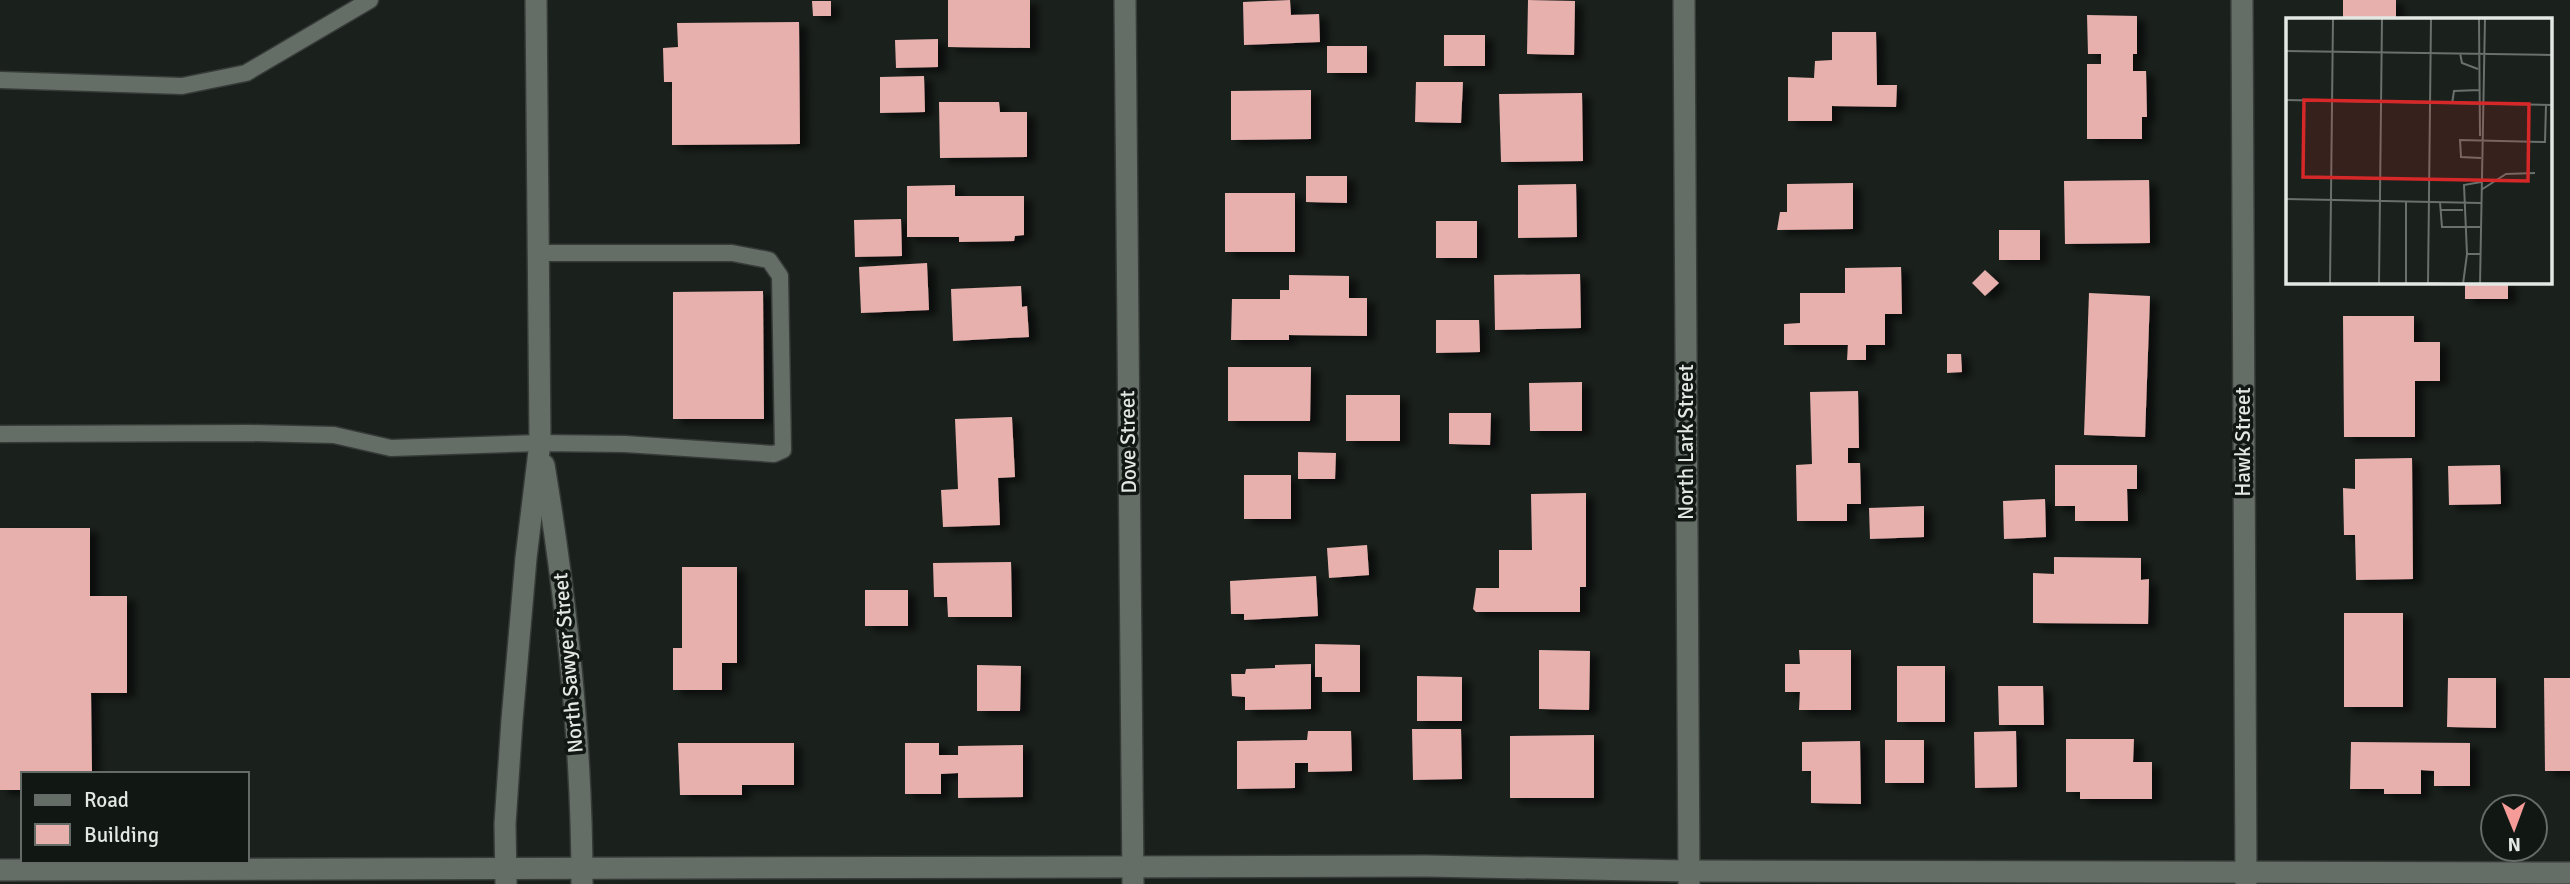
<svg xmlns="http://www.w3.org/2000/svg" width="2570" height="884" font-family="Signika,sans-serif">
  <defs>
    <filter id="shadow"><feDropShadow dx="8" dy="4.5" stdDeviation="3.5" flood-color="#0009"/></filter>
  </defs>
  <rect width="100%" height="100%" fill="#1a201c"/>
  <g fill="#e7b0ad" filter="url(#shadow)">
    <polygon points="948,0 1030,0 1030,48 948,47"/>
    <polygon points="1290,0 1291,15 1319,14 1320,42 1244,45 1243,2"/>
    <polygon points="1528,0 1575,1 1574,55 1527,54"/>
    <rect x="2343" y="0" width="53" height="19"/>
    <polygon points="812,1 831,1 831,16 813,16"/>
    <polygon points="2087,15 2137,16 2137,54 2133,54 2133,71 2146,71 2147,117 2142,117 2142,139 2087,139 2087,64 2101,64 2101,54 2088,54"/>
    <polygon points="799,22 800,144 672,145 672,82 664,82 663,48 678,47 677,23"/>
    <polygon points="1832,32 1876,32 1877,85 1897,85 1896,107 1832,106 1832,121 1788,121 1788,77 1814,78 1815,61 1832,60"/>
    <rect x="1444" y="35" width="41" height="31"/>
    <polygon points="938,39 938,67 896,68 895,40"/>
    <rect x="1327" y="46" width="40" height="27"/>
    <polygon points="924,76 925,112 880,113 880,77"/>
    <polygon points="1416,82 1463,82 1461,123 1415,122"/>
    <polygon points="1311,90 1311,139 1231,140 1231,91"/>
    <polygon points="1582,93 1583,161 1501,162 1499,94"/>
    <polygon points="939,102 999,102 1000,112 1027,112 1027,157 940,158"/>
    <polygon points="1306,176 1347,176 1347,203 1306,202"/>
    <polygon points="2149,180 2150,243 2065,244 2064,181"/>
    <polygon points="1853,183 1853,229 1777,230 1780,212 1787,212 1787,184"/>
    <polygon points="1576,184 1577,237 1518,238 1518,185"/>
    <polygon points="955,185 955,196 1024,196 1024,235 1015,236 1014,241 959,242 959,237 907,237 907,186"/>
    <rect x="1225" y="193" width="70" height="59"/>
    <polygon points="901,219 902,256 855,257 854,220"/>
    <rect x="1436" y="221" width="41" height="37"/>
    <rect x="1999" y="230" width="41" height="30"/>
    <polygon points="927,263 929,310 861,313 859,267"/>
    <polygon points="1901,267 1902,314 1885,314 1885,345 1866,345 1866,360 1847,360 1848,345 1784,345 1784,324 1800,323 1800,293 1845,293 1845,268"/>
    <polygon points="1985,270 1999,283 1985,296 1972,283"/>
    <polygon points="1580,274 1581,328 1495,330 1494,275"/>
    <polygon points="1289,275 1349,276 1349,298 1367,298 1367,336 1289,335 1289,340 1231,340 1232,299 1280,299 1280,290 1289,290"/>
    <rect x="2465" y="282" width="43" height="17"/>
    <polygon points="1021,286 1022,307 1027,306 1029,337 953,341 951,289"/>
    <polygon points="763,291 764,419 673,419 673,292"/>
    <polygon points="2089,293 2150,296 2145,437 2084,435"/>
    <polygon points="2343,316 2414,316 2414,342 2440,342 2440,381 2415,381 2415,437 2344,437"/>
    <polygon points="1436,320 1479,320 1480,352 1436,353"/>
    <polygon points="1947,354 1961,354 1962,372 1947,373"/>
    <polygon points="1228,367 1311,367 1310,421 1228,421"/>
    <polygon points="1582,382 1582,431 1530,431 1529,383"/>
    <polygon points="1858,391 1859,448 1848,448 1848,463 1860,463 1861,504 1847,504 1847,521 1797,521 1796,465 1812,464 1810,392"/>
    <rect x="1346" y="395" width="54" height="46"/>
    <polygon points="1449,413 1491,413 1490,445 1449,444"/>
    <polygon points="1012,417 1015,477 998,478 1000,525 943,527 941,490 958,489 955,419"/>
    <polygon points="1298,452 1336,453 1335,479 1298,479"/>
    <polygon points="2412,458 2413,579 2356,580 2355,535 2344,535 2343,488 2355,489 2355,459"/>
    <polygon points="2055,465 2137,465 2137,489 2127,489 2128,521 2075,521 2075,506 2055,506"/>
    <polygon points="2500,465 2501,504 2449,505 2448,466"/>
    <rect x="1244" y="475" width="47" height="44"/>
    <polygon points="1586,493 1586,587 1580,587 1580,612 1476,612 1473,609 1476,588 1499,588 1499,550 1532,550 1531,494"/>
    <polygon points="2045,499 2046,537 2004,539 2003,501"/>
    <polygon points="1924,506 1924,537 1870,539 1869,508"/>
    <polygon points="0,528 90,528 90,596 127,596 127,693 91,693 92,774 23,774 23,790 0,790"/>
    <polygon points="1367,545 1369,575 1329,578 1327,548"/>
    <polygon points="2054,557 2141,558 2141,580 2149,579 2148,624 2033,623 2033,573 2054,574"/>
    <polygon points="1011,562 1012,617 948,617 947,597 934,597 933,563"/>
    <polygon points="682,567 737,567 737,663 722,663 722,690 673,690 673,648 682,648"/>
    <polygon points="1316,576 1318,616 1244,620 1244,614 1231,614 1230,581"/>
    <rect x="865" y="590" width="43" height="36"/>
    <rect x="2344" y="613" width="59" height="94"/>
    <polygon points="1315,644 1360,645 1360,692 1322,692 1322,677 1315,677"/>
    <polygon points="1539,650 1590,651 1589,710 1539,709"/>
    <polygon points="1799,650 1851,650 1851,710 1799,710 1800,692 1785,692 1785,664 1800,664"/>
    <polygon points="1311,664 1311,709 1245,710 1245,697 1232,696 1231,674 1245,674 1246,669 1275,668 1275,665"/>
    <polygon points="977,665 1021,666 1020,711 977,711"/>
    <rect x="1897" y="666" width="48" height="56"/>
    <polygon points="1417,676 1462,677 1462,721 1417,721"/>
    <polygon points="2448,678 2496,678 2496,728 2447,727"/>
    <polygon points="2544,678 2570,678 2570,771 2545,771"/>
    <polygon points="1998,686 2043,686 2044,725 1999,725"/>
    <polygon points="1412,729 1461,729 1462,779 1413,780"/>
    <polygon points="1308,731 1351,731 1352,771 1308,772 1308,763 1295,763 1295,788 1237,789 1237,741 1307,740"/>
    <polygon points="2016,731 2017,787 1975,788 1974,732"/>
    <polygon points="1594,735 1594,798 1510,798 1510,736"/>
    <polygon points="2066,739 2134,739 2133,762 2152,762 2152,799 2080,799 2080,792 2066,792"/>
    <rect x="1885" y="740" width="39" height="43"/>
    <polygon points="1860,741 1861,804 1811,803 1811,771 1802,771 1802,742"/>
    <polygon points="2351,742 2470,743 2470,786 2434,786 2434,771 2421,770 2421,794 2384,794 2384,789 2350,789"/>
    <polygon points="678,743 794,743 794,785 742,785 742,795 680,795"/>
    <polygon points="905,743 939,743 939,755 958,755 958,746 1023,745 1023,797 958,798 958,773 941,774 941,794 905,794"/>
  </g>
  <g fill="none" stroke-linecap="round" stroke-linejoin="round">
    <g stroke="#363b38" stroke-width="19">
      <g id="lane">
        <polyline points="0,80 182,86 246,73 370,0"/>
        <polyline points="0,434 250,433 334,435 391,448 540,443 625,444 774,454 783,450 780,276 769,260 732,253 538,253"/>
      </g>
    </g>
    <g stroke="#363b38" stroke-width="24">
      <g id="street">
        <polyline points="1125,0 1133,884"/>
        <polyline points="1684,0 1689,883"/>
        <polyline points="2242,0 2246,884"/>
        <polyline points="0,870 1427,866 1688,871 2570,873"/>
      </g>
    </g>
    <g stroke="#363b38" stroke-width="24">
      <g id="secondary">
        <path d="M544,465C567,603 582,744 582,884"/>
        <polyline points="506,884 505,824 512,720 526,558 540,443 536,0"/>
      </g>
    </g>
    <use href="#lane" stroke="#656d67" stroke-width="16"/>
    <use href="#street" stroke="#656d67" stroke-width="21"/>
    <use href="#secondary" stroke="#656d67" stroke-width="21"/>
  </g>
  <g text-anchor="middle" dominant-baseline="central" stroke-width="7" stroke-linejoin="round" paint-order="stroke">
    <g font-size="21" fill="#e3e8e5" stroke="#111713">
      <text transform="translate(1128 442) rotate(-91)">Dove Street</text>
      <text transform="translate(1686 442) rotate(-90)">North Lark Street</text>
      <text transform="translate(2243 442) rotate(-90)">Hawk Street</text>
      <text transform="translate(568 663) rotate(-95)">North Sawyer Street</text>
    </g>
  </g>
  <g transform="translate(2286 18)">
    <rect width="266" height="266" fill="#1a201c"/>
    <path fill="none" stroke="#6a706c" stroke-width="2" d="M193,0L194,118M0,33L266,37M174,35L176,45L192,51M0,82L266,87M166,86L168,73L193,72M195,140L175,139L174,122L259,124L260,87M195,172L220,156L249,155M0,181L195,185M154,184L156,209H194M154,192H177M181,236L178,167L195,164M142,265L166,266M44,266L47,0M93,266L96,0M120,266V183M142,266L145,0M177,266L181,236H194M194,266L199,0"/>
    <path fill="#d62828" fill-opacity="0.15" stroke="#d62828" stroke-width="3.5" d="M18,82L243,86L242,163L17,159Z"/>
    <rect width="266" height="266" fill="none" stroke="#e3e8e5" stroke-width="3.5"/>
  </g>
  <rect x="21" y="772" width="228" height="91" fill="#111713" stroke="#656b67" stroke-width="2"/>
  <rect x="35" y="795" width="35" height="10" fill="#656d67" stroke="#656b67" stroke-width="2"/>
  <text x="84" y="807" font-size="21" fill="#e3e8e5">Road</text>
  <rect x="35" y="824" width="35" height="21" fill="#e7b0ad" stroke="#656b67" stroke-width="2"/>
  <text x="84" y="842" font-size="21" fill="#e3e8e5">Building</text>
  <g transform="translate(2514 828) rotate(179)"><circle r="33" fill="#111713" stroke="#656b67" stroke-width="2"/>
  <path d="M0-5L12 26L0 18L-12 26Z" fill="#f59b98"/>
  <text y="-10" font-size="19" font-weight="bold" text-anchor="middle" fill="#e3e8e5">N</text>
  </g>
</svg>
